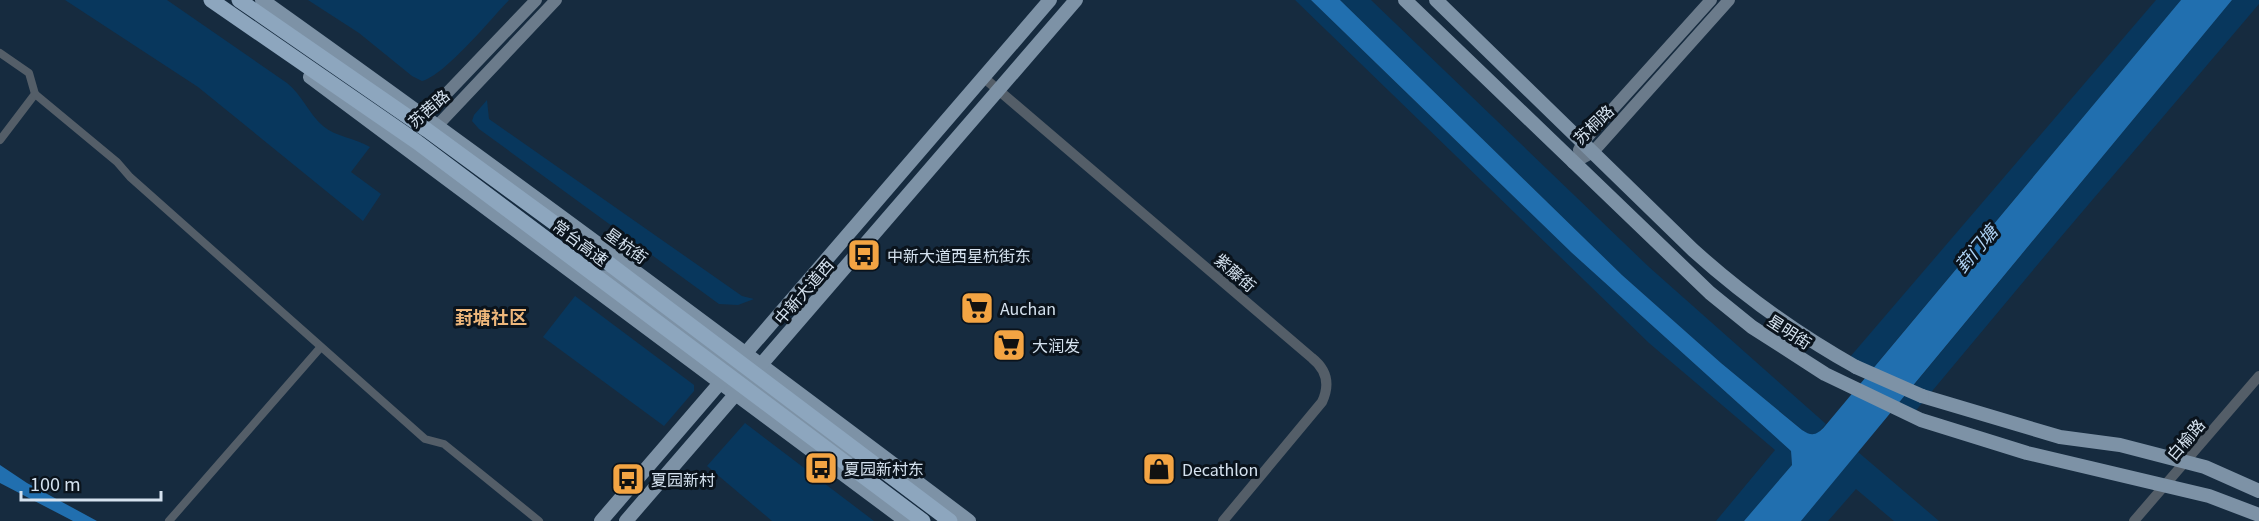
<svg xmlns="http://www.w3.org/2000/svg" width="2259" height="521" font-family="Georgia,'Noto Sans SC',serif">
  <rect width="100%" height="100%" fill="#162b3f"/>
  <g fill="#08375d">
    <path d="M65,0H167L287,83C302,95 309,114 323,126C336,137 355,138 370,147L351,172L381,194L363,221L198,87Z"/>
    <path d="M308,0H509C491,19 444,76 422,81L412,76L359,33Z"/>
    <polygon points="1295,0 1311,0 1572,253 1791,451 1792,465 1744,521 1716,521 1775,450 1649,343"/>
    <polygon points="1340,0 1371,0 1649,267 1826,424 1817,434 1807,434 1721,363 1622,275"/>
    <polygon points="2156,0 2181,0 1869,373 1850,357"/>
    <polygon points="2232,0 2259,0 2259,4 2054,245 1913,414 1899,403"/>
    <polygon points="487,100 489,119 742,296 754,299 738,305 719,304 479,129 472,121 474,115"/>
    <polygon points="575,296 694,385 694,391 664,426 543,337"/>
    <polygon points="745,423 874,521 772,521 707,466"/>
    <polygon points="1858,452 1939,521 1894,521 1856,489 1828,521 1801,521"/>
  </g>
  <g fill="#216faf">
    <path d="M1311,0H1340L1622,275L1721,363L1802,430C1812,437 1817,435 1825,426L2181,0H2232L1801,521H1744L1792,465L1791,451L1572,253Z"/>
    <polygon points="0,465 27,483 97,521 73,521 0,483"/>
  </g>
  <g fill="none" stroke-linecap="round" stroke-linejoin="round">
    <g stroke="#545e68" stroke-width="8">
      <polyline points="0,53 29,73 35,94 0,140"/>
      <polyline points="35,94 117,162 130,177 425,439 444,444 539,521"/>
      <polyline points="169,521 320,348"/>
    </g>
    <g stroke="#545e68" stroke-width="10">
      <path d="M983,77L1312,358C1327,370 1330,385 1322,402L1223,521"/>
      <polyline points="2134,521 2259,376"/>
    </g>
    <g stroke="#6b7b8b" stroke-width="12">
      <polyline points="421,123 425,116 536,0"/>
      <polyline points="429,131 438,125 556,0"/>
      <polyline points="1579,150 1583,142 1711,0"/>
      <polyline points="1573,163 1593,152 1729,0"/>
    </g>
    <g stroke="#7d92a6" stroke-width="14">
      <path d="M262,0C501,170 735,345 969,521"/>
      <polyline points="1405,0 1710,293 1752,327 1825,374 1921,420 2027,453 2209,496 2259,515"/>
      <path d="M1436,0L1693,250C1743,295 1797,334 1856,367"/>
      <polyline points="310,77 906,521"/>
      <polyline points="593,278 611,277 733,368 741,367"/>
      <polyline points="741,380 748,380 843,451 860,452"/>
      <polyline points="1922,396 2060,437 2120,445 2205,467 2259,491"/>
      <polyline points="601,521 1050,0"/>
      <polyline points="626,521 1076,0"/>
    </g>
    <polyline stroke="#7d92a6" stroke-width="14" points="1856,367 1922,396"/>
    <g stroke="#8da6be" stroke-width="15">
      <polyline points="211,0 417,142 923,521"/>
      <polyline points="239,0 427,130 587,247 950,521"/>
    </g>
  </g>
  <defs>
    <g id="bus-square" transform="scale(1.725)"><rect x="-9" y="-9" width="18" height="18" rx="4" fill="#f3a443" stroke="#0a131c"/><path d="M-5-6H5V4H4V6H2V4H-2V6H-4V4H-5ZM-3.5-4V0h7V-4ZM-3.5 1.2v1.5H-2V1.2ZM2 1.2v1.5H3.5V1.2Z" fill="#111"/></g>
    <g id="supermarket-square" transform="scale(1.725)"><rect x="-9" y="-9" width="18" height="18" rx="4" fill="#f3a443" stroke="#0a131c"/><path d="M-6-5.5h2.5l.6 2H6L4.5 2H-2.5L-4.4-4H-6ZM-1.5 3.2a1.3 1.3 0 1 0 .1 0ZM3 3.2a1.3 1.3 0 1 0 .1 0Z" fill="#111"/></g>
    <g id="shop-square" transform="scale(1.725)"><rect x="-9" y="-9" width="18" height="18" rx="4" fill="#f3a443" stroke="#0a131c"/><path d="M-5-2.5h2.3a2.7 3.5 0 0 1 5.4 0H5L5.5 6h-11ZM-1.5-2.5h3a1.5 2.3 0 0 0-3 0Z" fill="#111"/></g>
  </defs>
  <g fill-rule="evenodd">
    <use href="#bus-square" x="864" y="255"/>
    <use href="#supermarket-square" x="977" y="308"/>
    <use href="#supermarket-square" x="1009" y="345"/>
    <use href="#bus-square" x="821" y="468"/>
    <use href="#shop-square" x="1159" y="469"/>
    <use href="#bus-square" x="628" y="479"/>
  </g>
  <g text-anchor="middle" dominant-baseline="central" stroke-width="6" stroke-linejoin="round" paint-order="stroke">
    <g font-size="16" fill="#d5e2ef" stroke="#0a131c">
      <text transform="translate(428 108) rotate(-41)">苏茜路</text>
      <text transform="translate(1593 124) rotate(-44)">苏桐路</text>
      <text transform="translate(581 242) rotate(37)">常台高速</text>
      <text transform="translate(627 245) rotate(36)">星杭街</text>
      <text transform="translate(1236 272) rotate(41)">紫藤街</text>
      <text transform="translate(803 291) rotate(-49)">中新大道西</text>
      <text transform="translate(1790 331) rotate(33)">星明街</text>
      <text transform="translate(2185 439) rotate(-49)">白榆路</text>
    </g>
    <g font-size="16" fill="#d5e2ef" stroke="#0a131c" text-anchor="start">
      <text x="887" y="255">中新大道西星杭街东</text>
      <text x="1000" y="308">Auchan</text>
      <text x="1032" y="345">大润发</text>
      <text x="844" y="468">夏园新村东</text>
      <text x="1182" y="469">Decathlon</text>
      <text x="651" y="479">夏园新村</text>
    </g>
    <g font-size="18" font-style="italic" fill="#afd3f5" stroke="#0a131c">
      <text transform="translate(1975 248) rotate(-50)">葑门塘</text>
    </g>
    <g font-size="18" font-weight="bold" fill="#eeb77b" stroke="#0a131c">
      <text x="491" y="316">葑塘社区</text>
    </g>
  </g>
  <path d="M21 491v9h140v-9" fill="none" stroke="#d5e2ef" stroke-width="3"/>
  <text x="30" y="491" font-size="18" fill="#d5e2ef" stroke="#0a131c" stroke-width="4.5" paint-order="stroke">100 m</text>
</svg>
